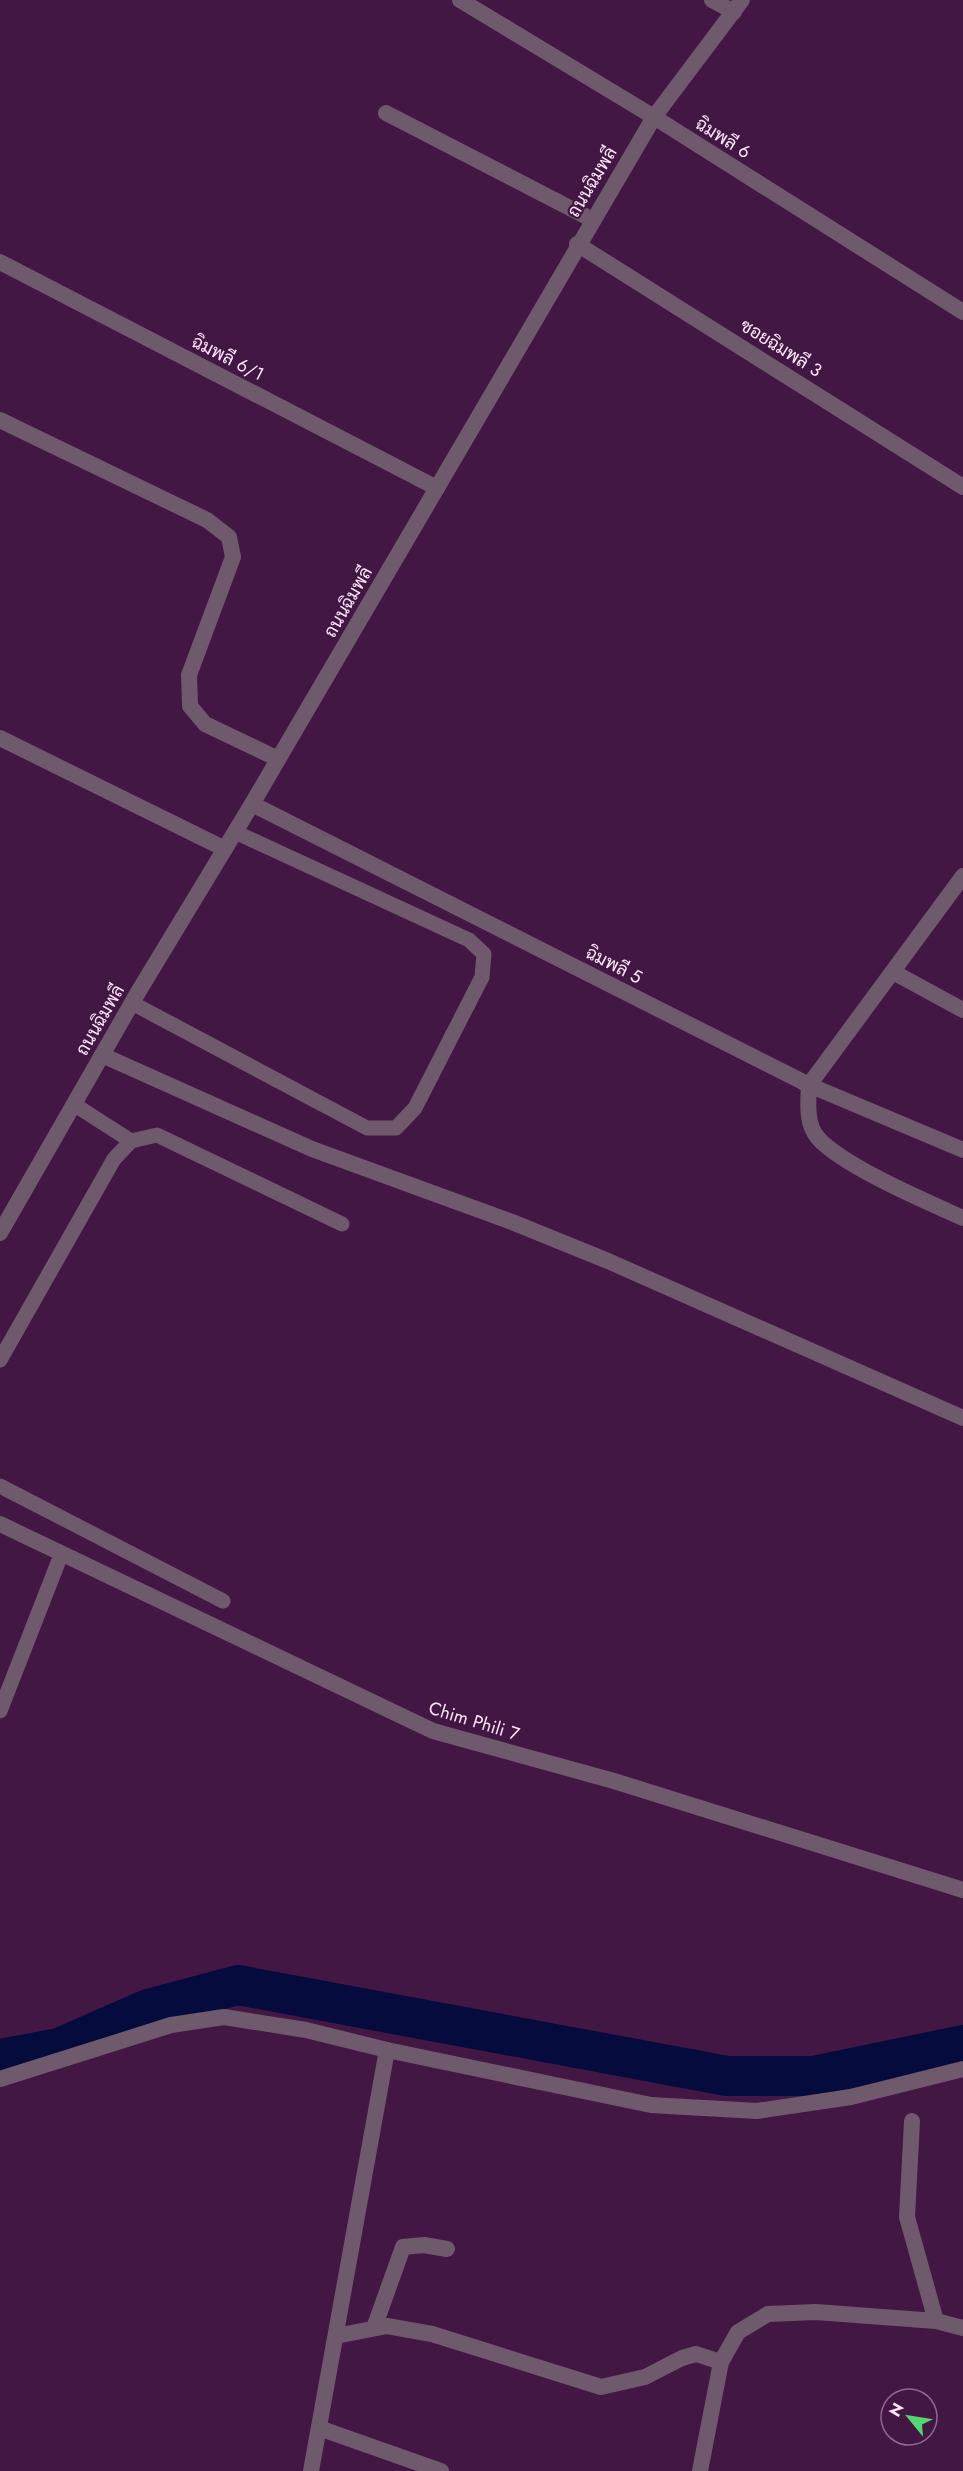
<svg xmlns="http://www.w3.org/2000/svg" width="963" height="2471" font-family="Jost,Sarabun,sans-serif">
  <rect width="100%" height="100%" fill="#431743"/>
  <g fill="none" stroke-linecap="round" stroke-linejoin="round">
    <polyline stroke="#050b3c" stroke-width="40" points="0,2059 59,2048 148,2009 238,1985 727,2076 813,2076 963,2045"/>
    <g stroke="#6f596d" stroke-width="15">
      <polyline points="132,1003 367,1128 396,1128 415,1108 482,977 484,954 469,940 235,832"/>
      <polyline points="75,1105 131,1141"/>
      <polyline points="0,1360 114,1159 131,1141 157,1135 342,1224"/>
      <polyline points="0,1486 223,1601"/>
      <polyline points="0,1711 61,1555"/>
    </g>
    <g stroke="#6f596d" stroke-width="16">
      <polyline points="460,0 654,117 963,312"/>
      <polyline points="712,0 734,12"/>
      <polyline points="386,113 593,220"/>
      <polyline points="577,244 963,487"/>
      <polyline points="0,262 437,488"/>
      <polyline points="0,420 207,520 229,537 233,557 189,675 190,706 205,724 278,759"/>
      <polyline points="0,738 225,849"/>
      <polyline points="252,804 809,1085 963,1150"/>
      <path d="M963,876L809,1085C808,1103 806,1124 818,1138C843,1166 927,1202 963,1218"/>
      <polyline points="893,972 963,1010"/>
      <polyline points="102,1055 312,1149 512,1222 608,1261 963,1418"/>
      <polyline points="0,1524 433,1731 614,1781 963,1890"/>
      <polyline points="0,2079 171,2025 224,2017 306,2030 387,2050 651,2105 757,2111 851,2097 963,2069"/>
      <polyline points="912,2121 907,2217 936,2321"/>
      <polyline points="374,2328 403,2247 424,2245 447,2249"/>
      <polyline points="336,2336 387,2326 432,2334 601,2387 645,2377 682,2358 696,2354 721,2362"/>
      <polyline points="319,2428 441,2471"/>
      <polyline points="311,2471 387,2050"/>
      <polyline points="700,2471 721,2362 738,2332 768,2314 816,2312 936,2321 963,2328"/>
    </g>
    <polyline stroke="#6f596d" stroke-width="16" points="0,1233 137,994 252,804 654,117 742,0"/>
  </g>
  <g text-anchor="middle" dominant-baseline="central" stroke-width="4.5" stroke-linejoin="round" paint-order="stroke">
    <g font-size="18" fill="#fee7fc" stroke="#431743">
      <text transform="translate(723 138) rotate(32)">ฉิมพลี 6</text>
      <text transform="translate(592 182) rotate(-59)">ถนนฉิมพลี</text>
      <text transform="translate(781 348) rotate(32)">ซอยฉิมพลี 3</text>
      <text transform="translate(228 358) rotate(27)">ฉิมพลี 6/1</text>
      <text transform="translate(348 602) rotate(-60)">ถนนฉิมพลี</text>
      <text transform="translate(614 965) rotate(27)">ฉิมพลี 5</text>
      <text transform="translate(100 1020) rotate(-60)">ถนนฉิมพลี</text>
      <text transform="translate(474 1721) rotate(17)">Chim Phili 7</text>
    </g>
  </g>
  <g transform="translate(909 2417) rotate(300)"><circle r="28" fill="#431743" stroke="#8e6a8d" stroke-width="1.5"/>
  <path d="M0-4.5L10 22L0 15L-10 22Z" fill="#55d672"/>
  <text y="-9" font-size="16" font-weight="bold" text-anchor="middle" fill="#fee7fc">N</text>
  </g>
</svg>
